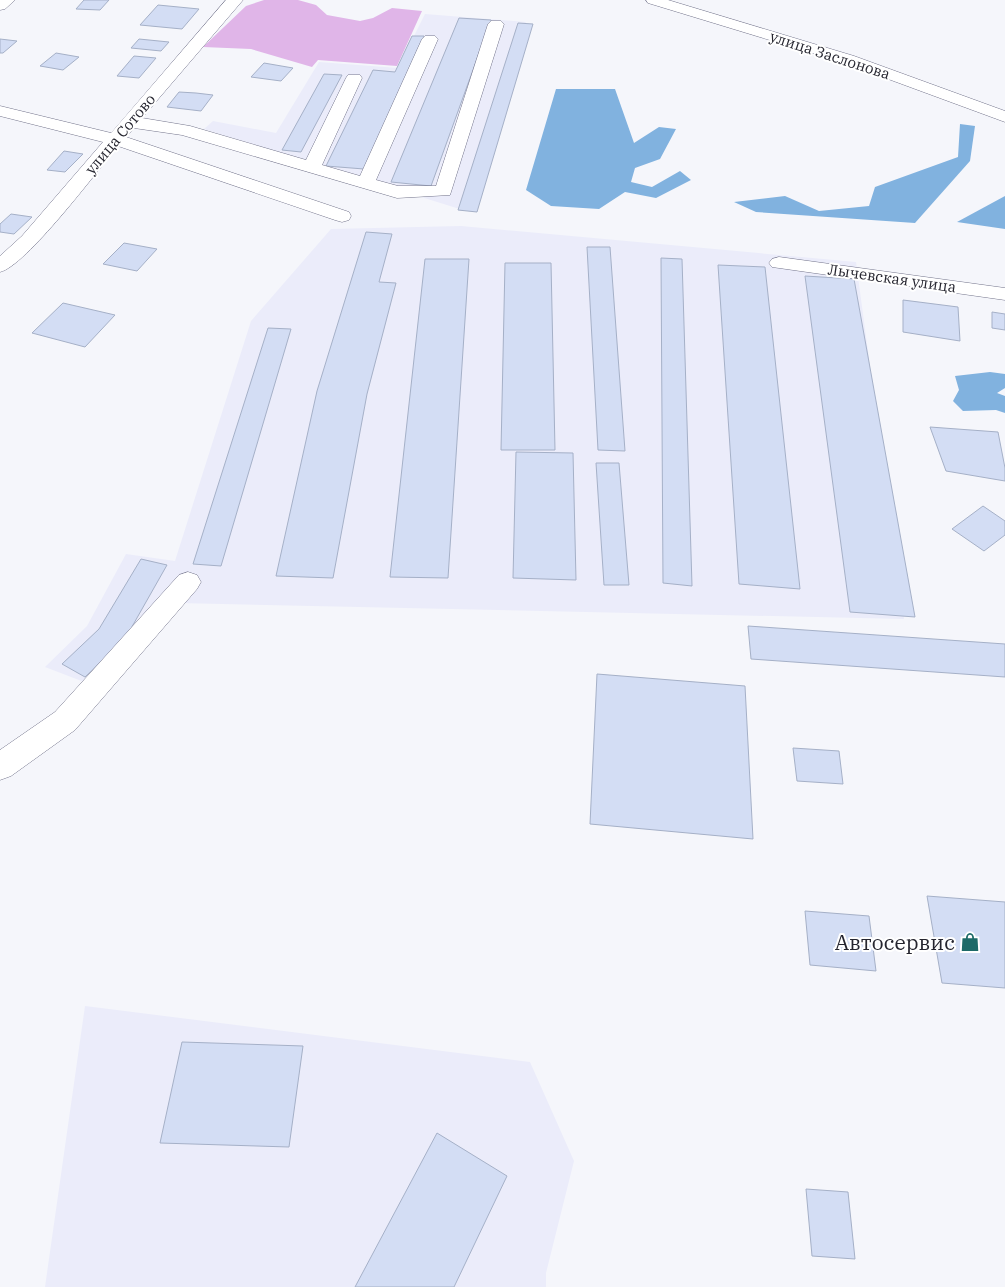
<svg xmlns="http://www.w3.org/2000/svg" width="1005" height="1287" font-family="'IBM Plex Serif',serif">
  <rect width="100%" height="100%" fill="#f5f6fb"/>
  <g fill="#ebecfa">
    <polygon points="425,14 526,22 466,211 204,129 213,121 276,133 319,62 398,68"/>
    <polygon points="461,226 856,262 904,619 177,603 105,690 45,667 87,626 126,554 175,561 251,321 331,229"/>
    <polygon points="85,1006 530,1062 574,1161 546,1273 546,1287 45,1287"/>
  </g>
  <polygon fill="#e0b5e8" points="264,0 298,0 316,5 327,15 360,21 373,18 392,8 422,11 397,66 318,60 312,67 251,49 203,47 246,6"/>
  <g fill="#81b2df">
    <polygon points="556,89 615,89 634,143 659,127 676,129 660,159 635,168 631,182 652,187 680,171 691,180 656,198 625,192 599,209 551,206 526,190"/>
    <polygon points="960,124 975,126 970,161 915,223 756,212 734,202 785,196 819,211 869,206 875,187 958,157"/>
    <polygon points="1005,196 1005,229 957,222"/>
    <polygon points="990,372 1005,374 1005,388 997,393 1005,396 1005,413 996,410 963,411 953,401 959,390 955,376"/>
  </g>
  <g fill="#d3ddf4" stroke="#a5b0c7">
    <polygon points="84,0 109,0 100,10 76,9"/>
    <polygon points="158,5 199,9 182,29 140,25"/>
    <polygon points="459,18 491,20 431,186 391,182"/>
    <polygon points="518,23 533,24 477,212 458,210"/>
    <polygon points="412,36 424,36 364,169 326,166 373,70 395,72"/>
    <polygon points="0,39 17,41 3,53 0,53"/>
    <polygon points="139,39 169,42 161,51 131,48"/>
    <polygon points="56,53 79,57 63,70 40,66"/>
    <polygon points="134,56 156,58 139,78 117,76"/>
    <polygon points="264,63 293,68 281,81 251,77"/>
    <polygon points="324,74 342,75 301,152 282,150"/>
    <polygon points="179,92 196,93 213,95 201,111 167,107"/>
    <polygon points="64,151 83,154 65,172 47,170"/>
    <polygon points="11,214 32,217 14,234 0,232 0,224"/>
    <polygon points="366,232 392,234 379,282 396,283 367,394 333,578 276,576 317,391"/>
    <polygon points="124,243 157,249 137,271 103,264"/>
    <polygon points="587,247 610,247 625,451 598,450"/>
    <polygon points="661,258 682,259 692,586 663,583"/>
    <polygon points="425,259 469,259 448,578 390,577"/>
    <polygon points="505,263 551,263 555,450 501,450"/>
    <polygon points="718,265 765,267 800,589 739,584"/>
    <polygon points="805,276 854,279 915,617 850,612"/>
    <polygon points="903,300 958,307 960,341 903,332"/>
    <polygon points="63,303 115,315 85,347 32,333"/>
    <polygon points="992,312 1005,314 1005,330 992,328"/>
    <polygon points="268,328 291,329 221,566 193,564"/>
    <polygon points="930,427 998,432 1005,468 1005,481 946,471"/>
    <polygon points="516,452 573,453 576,580 513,578"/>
    <polygon points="596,463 619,463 629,585 604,585"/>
    <polygon points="983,506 1005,521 1005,535 984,551 952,529"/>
    <polygon points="141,559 167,565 125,639 85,677 62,664 99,629"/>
    <polygon points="748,626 1005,644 1005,677 751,659"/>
    <polygon points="597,674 745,686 753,839 590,824"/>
    <polygon points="793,748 839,751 843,784 797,781"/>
    <polygon points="927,896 1005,902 1005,988 942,983"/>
    <polygon points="805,911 869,916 876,971 810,965"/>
    <polygon points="182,1042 303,1046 289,1147 160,1143"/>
    <polygon points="437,1133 507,1176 454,1287 355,1287"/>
    <polygon points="806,1189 848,1192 855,1259 812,1256"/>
  </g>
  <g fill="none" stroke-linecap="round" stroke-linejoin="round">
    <g stroke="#73748b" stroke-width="1">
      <g id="minor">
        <polygon points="0,0 15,0 5,9 0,10"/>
        <path d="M226,0H243L142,118L190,126L306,160L346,78L348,75H360L362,78L322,165L360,176L422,39L425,36H435L438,39L376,180L398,186H436L488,24L491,21H501L504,24L450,195L397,198L182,135L134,128L126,137L349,212L351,216L349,220L342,222L335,220L118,146C97,171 26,266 0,272V256L22,236L103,142L0,116V106L111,133Z"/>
        <polygon points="646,0 668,0 854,56 1005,111 1005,122 842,62 648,3"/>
        <polygon points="779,257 1005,288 1005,300 772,267 769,263 772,259"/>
        <polygon points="188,572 197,575 201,582 197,589 75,730 11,776 0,780 0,750 55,712 179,575"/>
      </g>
    </g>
    <use href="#minor" fill="#fff" fill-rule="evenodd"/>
  </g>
  <defs>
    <g id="shop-bare" transform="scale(1.5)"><path d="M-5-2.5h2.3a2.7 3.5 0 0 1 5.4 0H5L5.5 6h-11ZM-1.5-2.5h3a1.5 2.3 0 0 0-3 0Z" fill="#1d6a67" stroke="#fff" stroke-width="2.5" paint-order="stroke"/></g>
  </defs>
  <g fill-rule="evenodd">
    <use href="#shop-bare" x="970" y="942"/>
  </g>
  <g text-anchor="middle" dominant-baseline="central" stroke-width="4" stroke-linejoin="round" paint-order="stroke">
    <g font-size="15" fill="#25252f" stroke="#fff">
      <text transform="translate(830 55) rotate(18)">улица Заслонова</text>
      <text transform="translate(120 134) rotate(-50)">улица Сотово</text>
      <text transform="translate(892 278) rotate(8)">Лычевская улица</text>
    </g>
    <g font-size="21" fill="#25252f" stroke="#fff" text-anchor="end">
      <text x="955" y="942">Автосервис</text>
    </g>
  </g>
</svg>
